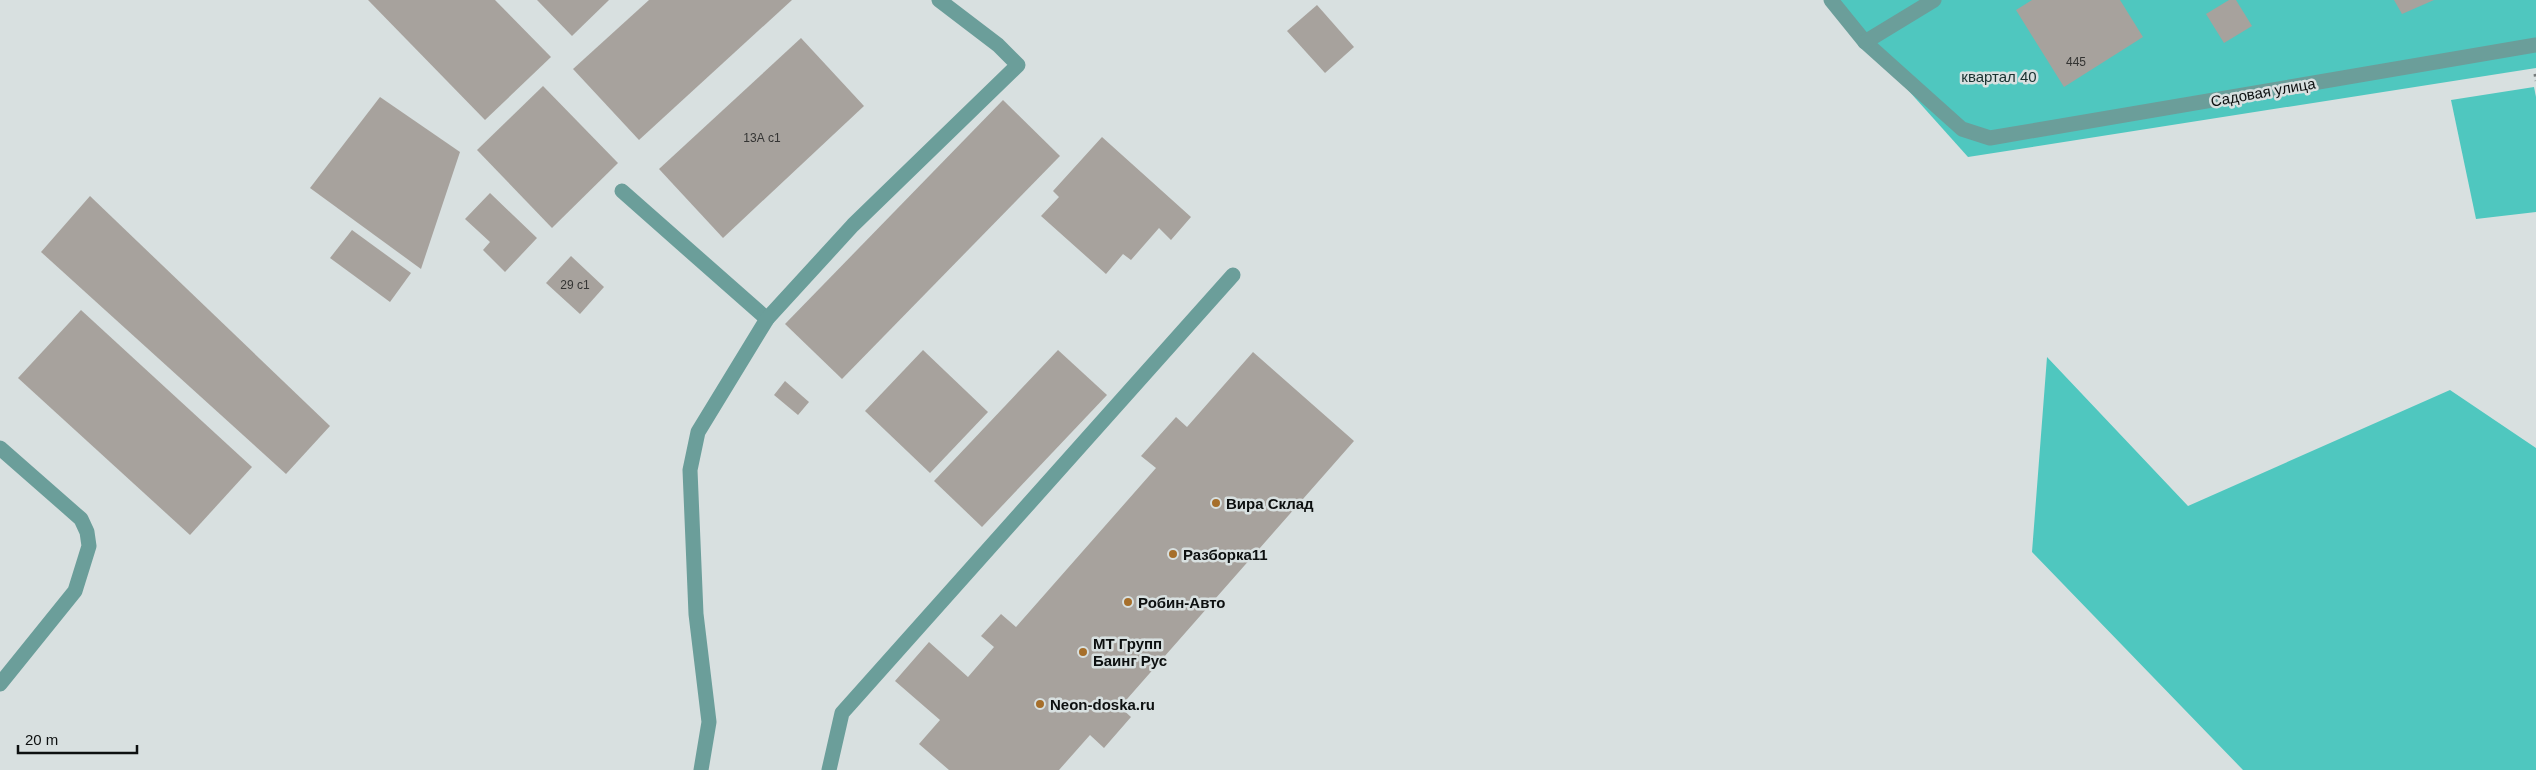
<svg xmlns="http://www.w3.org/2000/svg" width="2536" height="770" font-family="Helvetica,sans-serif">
  <rect width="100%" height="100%" fill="#d8e0e0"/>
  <g fill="#4fc7bf">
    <polygon points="1831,0 2536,0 2536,68 1968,157 1865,42"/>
    <polygon points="2534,87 2536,97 2536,212 2476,219 2451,100"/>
    <polygon points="2047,357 2188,506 2450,390 2536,448 2536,770 2243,770 2032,552"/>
  </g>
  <g fill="#a7a29d">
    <polygon points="368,0 495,0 551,57 485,120"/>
    <polygon points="537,0 609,0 572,36"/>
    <polygon points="649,0 792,0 639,140 573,69"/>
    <polygon points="2032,0 2120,0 2143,37 2064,87 2016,10"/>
    <polygon points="2229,0 2236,0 2252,26 2224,43 2206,14"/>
    <polygon points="2394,0 2434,0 2402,14"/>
    <polygon points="1317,5 1354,47 1325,73 1287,31"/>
    <polygon points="801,38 864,106 723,238 659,169"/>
    <polygon points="543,86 618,163 552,228 477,150"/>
    <polygon points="380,97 460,152 421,269 310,188"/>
    <polygon points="1003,100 1060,156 842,379 785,324"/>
    <polygon points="1102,137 1191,217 1171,240 1159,228 1131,260 1123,254 1106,274 1041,216 1059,197 1053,191"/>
    <polygon points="490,193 537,238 505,272 483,250 490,242 465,219"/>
    <polygon points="90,196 330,426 286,474 41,252"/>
    <polygon points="352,230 411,273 390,302 330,258"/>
    <polygon points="571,256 604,287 580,314 546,283"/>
    <polygon points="81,310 252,467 190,535 18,378"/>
    <polygon points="923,350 988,412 930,473 865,411"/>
    <polygon points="1058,350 1107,395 982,527 934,481"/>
    <polygon points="1253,352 1354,441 1120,707 1131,717 1104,748 1090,735 1059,770 949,770 919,744 940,720 895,681 929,642 968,677 994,647 981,636 1001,614 1016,627 1156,468 1141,456 1176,417 1187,427"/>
    <polygon points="785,381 809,402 798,415 774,395"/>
  </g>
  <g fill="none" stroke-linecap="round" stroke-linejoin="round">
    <polyline stroke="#757b7b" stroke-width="3" stroke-dasharray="2.5 4" stroke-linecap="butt" points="2535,74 2536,81"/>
    <g stroke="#6b9e9a" stroke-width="15">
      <polyline points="1831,0 1865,42 1962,129 1990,138 2536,45"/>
      <polyline points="1865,42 1934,0"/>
      <polyline points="622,191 767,319"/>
      <polyline points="0,448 81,519 87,532 89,546 75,591 0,684"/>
      <polyline points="701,770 709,722 696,614 690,470 698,432 767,319 853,225 1018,65 998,45 939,0"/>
      <polyline points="829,770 842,713 1233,275"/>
    </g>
  </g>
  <g fill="#a66f2b" stroke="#d8e0e0" stroke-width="2">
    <circle cx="1216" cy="503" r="5"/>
    <circle cx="1173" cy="554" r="5"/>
    <circle cx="1128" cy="602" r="5"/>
    <circle cx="1083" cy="652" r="5"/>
    <circle cx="1040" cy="704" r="5"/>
  </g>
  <g text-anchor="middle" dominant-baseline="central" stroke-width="5" stroke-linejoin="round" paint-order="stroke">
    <g font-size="12" fill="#343433">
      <text x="2076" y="62">445</text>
      <text x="762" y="138">13А с1</text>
      <text x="575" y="285">29 с1</text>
    </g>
    <g font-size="15" fill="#19312f" stroke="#d8e0e0">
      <text x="1999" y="76">квартал 40</text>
    </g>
    <g font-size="15" fill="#0d1010" stroke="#d8e0e0">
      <text transform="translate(2263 92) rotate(-10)">Садовая улица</text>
    </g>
    <g font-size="15" font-weight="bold" fill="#0d1010" stroke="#d8e0e0" text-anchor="start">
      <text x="1226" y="503">Вира Склад</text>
      <text x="1183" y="554">Разборка11</text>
      <text x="1138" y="602">Робин-Авто</text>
      <text x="1093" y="643">МТ Групп<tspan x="1093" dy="17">Баинг Рус</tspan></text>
      <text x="1050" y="704">Neon-doska.ru</text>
    </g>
  </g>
  <path d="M18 745v8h119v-8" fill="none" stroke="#0d1010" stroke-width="2.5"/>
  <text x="25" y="745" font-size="15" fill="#0d1010" stroke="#d8e0e0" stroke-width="4" paint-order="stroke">20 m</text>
</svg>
